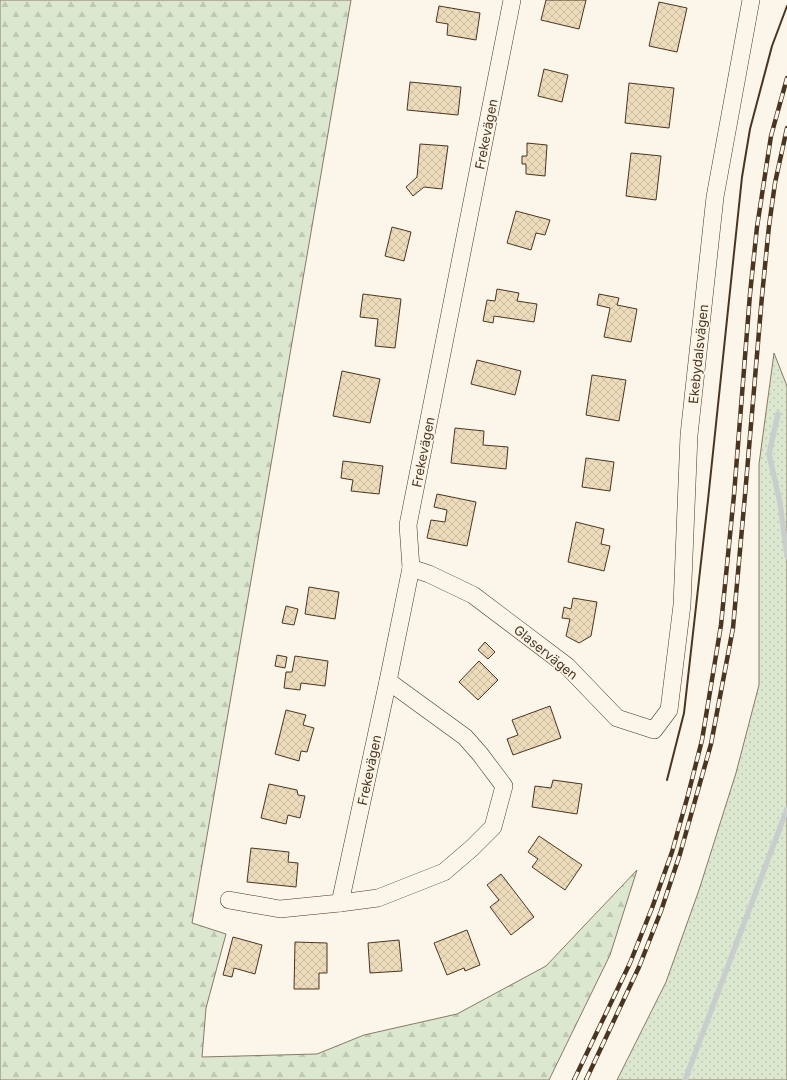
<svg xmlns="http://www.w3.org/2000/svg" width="787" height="1080" font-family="Inter,sans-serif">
  <defs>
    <pattern id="forest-firs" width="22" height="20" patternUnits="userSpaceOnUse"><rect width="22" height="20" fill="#dce7d0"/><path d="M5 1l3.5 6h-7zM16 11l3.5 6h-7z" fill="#bec7b2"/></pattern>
    <pattern id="park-dots" width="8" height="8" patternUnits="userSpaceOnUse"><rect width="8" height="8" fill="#dce7d0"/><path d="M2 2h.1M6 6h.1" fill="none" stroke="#bec7b2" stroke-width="1.8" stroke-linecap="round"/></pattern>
    <pattern id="building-cross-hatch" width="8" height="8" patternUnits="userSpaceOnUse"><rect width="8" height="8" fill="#ecdcbc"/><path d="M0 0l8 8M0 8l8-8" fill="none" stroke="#ccbda1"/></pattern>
  </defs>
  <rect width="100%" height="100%" fill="#fbf6e9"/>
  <polygon fill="url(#forest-firs)" stroke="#887966" points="0,0 351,0 192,923 226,934 206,1008 202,1057 317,1054 364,1035 457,1014 546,966 637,870 610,955 549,1080 0,1080"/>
  <polygon fill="url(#park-dots)" stroke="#887966" points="774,353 787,386 787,1080 617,1080 666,982 699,890 736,773 759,685 759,464"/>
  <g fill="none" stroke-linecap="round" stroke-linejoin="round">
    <g stroke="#c9cecd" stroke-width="5.5">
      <polyline points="778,414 769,454 780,503 787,556"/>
      <polyline points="685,1080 787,809"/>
    </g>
  </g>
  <g fill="url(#building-cross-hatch)" stroke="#4a3520">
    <polygon points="546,0 586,0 579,29 541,20"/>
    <polygon points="659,2 687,8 677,52 649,46"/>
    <polygon points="439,6 480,13 476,40 447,35 448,24 436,22"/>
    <polygon points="544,69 568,75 562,102 538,96"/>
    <polygon points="410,82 461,87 458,115 407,110"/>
    <polygon points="629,83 674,88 669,128 625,123"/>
    <polygon points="527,143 547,145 545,176 526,174 526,164 522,164 522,156 527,156"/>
    <polygon points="420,144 448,146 442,189 424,187 413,196 406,187 417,177"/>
    <polygon points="631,153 661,156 656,200 626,196"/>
    <polygon points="516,211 550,220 545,235 536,233 531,250 507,243"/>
    <polygon points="392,227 411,232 404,261 385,256"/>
    <polygon points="497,289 519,293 517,301 537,304 534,322 494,316 493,323 483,321 487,300 495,301"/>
    <polygon points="363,294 401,299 395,348 375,346 378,319 360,317"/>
    <polygon points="599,294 619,298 617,305 637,309 631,342 604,337 610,308 597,305"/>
    <polygon points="477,360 521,371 515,395 471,384"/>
    <polygon points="342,371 380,379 370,423 333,416"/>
    <polygon points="592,375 626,380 619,421 586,415"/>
    <polygon points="455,428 484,431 483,445 508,447 506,469 451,463"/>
    <polygon points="586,458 614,462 610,491 582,487"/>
    <polygon points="343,461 383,466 379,494 351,491 353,480 341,478"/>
    <polygon points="437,494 476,502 467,546 427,538 431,520 445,522 447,510 434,507"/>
    <polygon points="576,522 604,529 601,544 610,546 604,571 568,562"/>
    <polygon points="309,587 339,592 335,619 305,614"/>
    <polygon points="573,598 597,602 591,636 579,643 566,636 570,619 562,618 564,607 571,609"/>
    <polygon points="286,606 298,609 294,625 282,623"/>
    <polygon points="485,642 495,652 488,659 478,650"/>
    <polygon points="277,655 287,657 285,668 275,666"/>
    <polygon points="295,656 328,661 325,686 301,683 300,690 284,688 286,672 292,672"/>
    <polygon points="479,661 498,680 478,700 459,682"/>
    <polygon points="550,706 561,738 513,755 507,739 518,735 512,720"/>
    <polygon points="286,710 306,715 303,725 314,728 307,752 301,751 299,761 275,754"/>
    <polygon points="553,780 582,784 577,814 532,807 535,786 551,788"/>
    <polygon points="269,784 297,790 298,795 305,796 300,818 288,815 286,824 261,818"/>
    <polygon points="539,836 582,865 565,890 532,867 538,859 528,852"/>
    <polygon points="251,848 289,852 288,862 298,863 296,887 247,882"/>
    <polygon points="501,874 534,917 511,935 490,907 499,900 487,885"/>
    <polygon points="467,930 480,965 465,971 464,968 447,975 434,943"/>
    <polygon points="233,937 262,945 255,974 234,968 232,977 223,975"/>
    <polygon points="399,940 402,971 370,973 368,943"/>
    <polygon points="295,942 327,943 327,973 319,973 319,989 294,989"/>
  </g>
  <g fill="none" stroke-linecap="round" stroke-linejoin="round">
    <g stroke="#4a3520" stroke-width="18">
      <g id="minor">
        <polyline points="411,568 429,574 473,595 567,666 617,718 654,730 669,710 682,605 689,435 715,197 751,0"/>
        <polyline points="229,900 280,909 340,903 378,898 444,872 472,848 493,827 504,786 480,754 465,737 388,681"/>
        <polyline points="340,903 388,681 411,568 408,525 512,0"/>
      </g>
    </g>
    <use href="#minor" stroke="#fbf6e9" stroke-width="17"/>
    <g stroke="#4a3520" stroke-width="4.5">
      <g id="rail">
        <polyline points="574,1080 630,963 652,908 672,852 688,795 702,740 721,625 734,495 750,294 757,227 771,136 787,78"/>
        <polyline points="586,1080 639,967 661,911 680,854 711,744 733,628 745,495 762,296 769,226 775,183 787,128"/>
      </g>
    </g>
    <use href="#rail" stroke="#fbf6e9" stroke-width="3" stroke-dasharray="9" stroke-linecap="butt"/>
    <polyline stroke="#4a3520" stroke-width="2" points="667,780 684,713 708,500 742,177 750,129 772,46 787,6"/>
  </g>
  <g text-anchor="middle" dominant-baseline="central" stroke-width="3" stroke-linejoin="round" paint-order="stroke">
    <g font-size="13" fill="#4a3520" stroke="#fbf6e9">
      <text transform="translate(486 134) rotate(-79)">Frekevägen</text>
      <text transform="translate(698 354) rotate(-84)">Ekebydalsvägen</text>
      <text transform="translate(423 452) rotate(-79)">Frekevägen</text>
      <text transform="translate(546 652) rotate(39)">Glaservägen</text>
      <text transform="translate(369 770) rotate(-78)">Frekevägen</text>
    </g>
  </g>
</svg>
